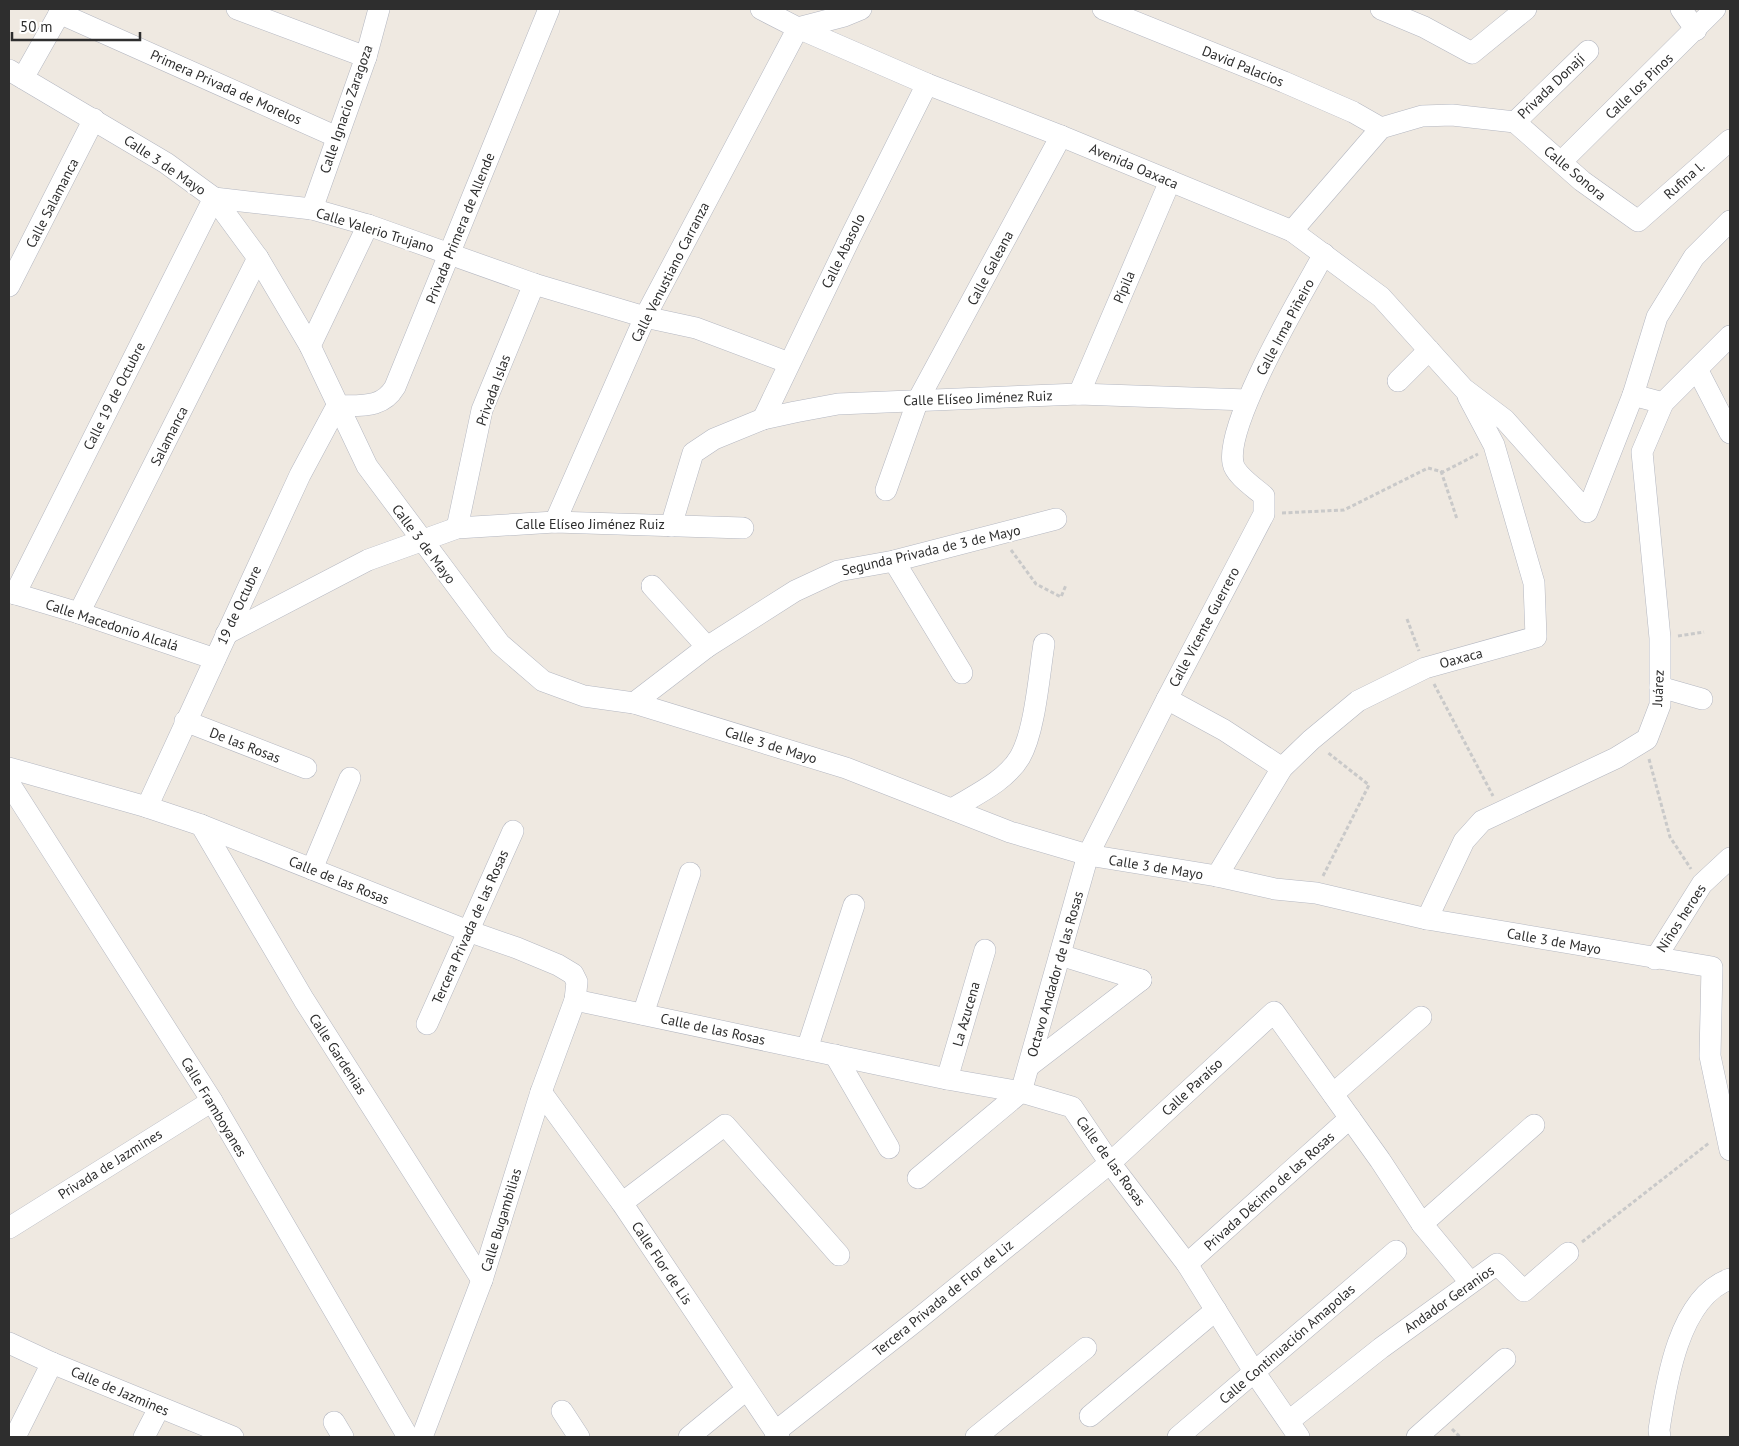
<svg xmlns="http://www.w3.org/2000/svg" width="1739" height="1446" font-family="'PT Sans',sans-serif">
  <rect width="100%" height="100%" fill="#efe9e1"/>
  <g fill="none" stroke-linecap="round" stroke-linejoin="round">
    <g stroke="#b4b7c1" stroke-width="22">
      <g id="minor">
        <polyline points="237,9 366,57"/>
        <polyline points="761,9 798,28 927,84 1061,136 1292,231 1381,297 1464,389 1505,420 1587,512 1633,395 1657,317 1694,257 1730,221"/>
        <polyline points="1103,9 1284,82 1353,112 1381,128"/>
        <polyline points="1381,9 1424,27 1472,53 1526,9"/>
        <polyline points="1681,9 1696,30"/>
        <polyline points="59,13 337,137"/>
        <polyline points="9,70 166,163 214,198 258,258 310,346 367,466 500,644 543,681 584,696 634,703 846,768 1010,832 1088,855 1217,876 1275,889 1316,893 1427,919 1712,967 1710,1056 1730,1150"/>
        <polyline points="23,78 62,9"/>
        <polyline points="1515,122 1582,181 1638,221 1730,140"/>
        <polyline points="1515,122 1588,51"/>
        <polyline points="1562,161 1715,9"/>
        <polyline points="312,209 366,57 379,9"/>
        <polyline points="1292,231 1381,128 1422,116 1452,115 1515,122"/>
        <polyline points="9,286 94,119"/>
        <polyline points="310,346 368,225"/>
        <polyline points="1697,369 1730,433"/>
        <polyline points="1398,381 1429,350"/>
        <polyline points="1079,394 1170,181"/>
        <polyline points="1633,395 1663,403 1730,336"/>
        <path d="M337,406C361,405 382,409 395,387L549,9"/>
        <polyline points="763,419 850,238 927,84"/>
        <polyline points="886,490 918,400 1061,136"/>
        <polyline points="555,522 645,317 798,28 844,16 861,9"/>
        <polyline points="671,526 693,453 714,439 763,419 795,412 838,404 1079,394 1247,400"/>
        <polyline points="457,528 482,410 534,284"/>
        <polyline points="894,561 962,673"/>
        <polyline points="652,586 707,647"/>
        <polyline points="9,592 79,613 215,659"/>
        <polyline points="15,594 214,198 312,209 368,225 534,284 645,317 696,328 789,363"/>
        <polyline points="79,613 258,258"/>
        <polyline points="226,634 368,560 457,528 555,522 743,528"/>
        <polyline points="1660,687 1702,699"/>
        <polyline points="1167,699 1224,730 1282,768"/>
        <polyline points="634,703 707,647 795,591 838,571 894,561 1056,519"/>
        <polyline points="185,721 306,768"/>
        <polyline points="9,768 147,807 201,825 468,931 517,948 558,965 573,974 577,982 575,1000 541,1092 482,1280 422,1437"/>
        <polyline points="9,783 212,1101 408,1437"/>
        <polyline points="147,807 300,475 337,406"/>
        <path d="M952,809C975,795 1006,781 1020,757C1035,731 1039,675 1044,644"/>
        <polyline points="201,825 304,1000 482,1280"/>
        <polyline points="312,869 350,778"/>
        <polyline points="1217,876 1282,768 1311,740 1358,701 1425,668 1536,637 1534,583 1494,445 1468,396"/>
        <polyline points="1427,919 1464,841 1482,821 1616,758 1647,739 1660,705 1660,638 1642,452 1663,403"/>
        <polyline points="1060,955 1141,980"/>
        <polyline points="1655,959 1702,884 1730,858"/>
        <polyline points="575,1000 947,1079 1021,1092 1072,1107 1110,1163 1187,1264 1255,1373 1299,1437"/>
        <polyline points="643,1014 690,873"/>
        <polyline points="427,1024 513,831"/>
        <polyline points="807,1049 854,905"/>
        <polyline points="835,1055 889,1148"/>
        <polyline points="1029,1066 1141,980"/>
        <polyline points="947,1079 985,950"/>
        <polyline points="541,1092 622,1203 779,1437"/>
        <polyline points="1333,1094 1421,1017"/>
        <path d="M918,1178L1021,1092L1088,855L1167,699L1264,514V496C1255,488 1235,475 1233,463C1225,423 1302,294 1324,254"/>
        <polyline points="622,1203 725,1125 839,1255"/>
        <polyline points="1422,1224 1534,1125"/>
        <polyline points="9,1228 212,1101"/>
        <polyline points="1187,1264 1350,1118"/>
        <polyline points="9,1343 52,1363 233,1437"/>
        <polyline points="562,1411 579,1437"/>
        <polyline points="1090,1416 1216,1310"/>
        <polyline points="1289,1421 1381,1348 1497,1264 1524,1291 1568,1253"/>
        <polyline points="334,1422 343,1437"/>
        <polyline points="775,1432 917,1320 1110,1163 1274,1012 1380,1160 1422,1224 1470,1282"/>
        <polyline points="15,1437 52,1363"/>
        <polyline points="144,1437 159,1408"/>
        <polyline points="689,1437 746,1390"/>
        <polyline points="976,1437 1086,1348"/>
        <polyline points="1178,1437 1396,1251"/>
        <polyline points="1417,1437 1505,1359"/>
        <path d="M1660,1437L1659,1430C1666,1383 1679,1297 1730,1279"/>
      </g>
    </g>
    <g stroke="#c9c9c9" stroke-width="3" stroke-dasharray="4 2.5" stroke-linecap="butt">
      <polyline points="1441,471 1457,519"/>
      <polyline points="1282,513 1344,510 1428,468 1443,472 1478,454"/>
      <polyline points="1011,550 1036,584 1061,597 1066,585"/>
      <polyline points="1407,619 1419,651"/>
      <polyline points="1678,636 1704,632"/>
      <polyline points="1434,684 1493,796"/>
      <polyline points="1649,759 1670,837 1691,869"/>
      <polyline points="1323,876 1369,785 1327,752"/>
      <polyline points="1582,1242 1709,1143"/>
      <polyline points="1452,1429 1460,1437"/>
    </g>
    <use href="#minor" stroke="#fff" stroke-width="21"/>
  </g>
  <g text-anchor="middle" dominant-baseline="central" stroke-width="4.5" stroke-linejoin="round" paint-order="stroke">
    <g font-size="14" fill="#2e2e2e" stroke="#fff">
      <text transform="translate(1243 66) rotate(22)">David Palacios</text>
      <text transform="translate(1551 86) rotate(-44)">Privada Donají</text>
      <text transform="translate(1639 86) rotate(-44)">Calle los Pinos</text>
      <text transform="translate(226 87) rotate(24)">Primera Privada de Morelos</text>
      <text transform="translate(346 109) rotate(-71)">Calle Ignacio Zaragoza</text>
      <text transform="translate(165 165) rotate(34)">Calle 3 de Mayo</text>
      <text transform="translate(1134 166) rotate(23)">Avenida Oaxaca</text>
      <text transform="translate(1575 173) rotate(40)">Calle Sonora</text>
      <text transform="translate(1684 180) rotate(-42)">Rufina l.</text>
      <text transform="translate(52 203) rotate(-63)">Calle Salamanca</text>
      <text transform="translate(460 228) rotate(-68)">Privada Primera de Allende</text>
      <text transform="translate(375 230) rotate(17)">Calle Valerio Trujano</text>
      <text transform="translate(843 251) rotate(-64)">Calle Abasolo</text>
      <text transform="translate(990 268) rotate(-62)">Calle Galeana</text>
      <text transform="translate(670 272) rotate(-63)">Calle Venustiano Carranza</text>
      <text transform="translate(1124 287) rotate(-67)">Pípila</text>
      <text transform="translate(1285 327) rotate(-62)">Calle Irma Piñeiro</text>
      <text transform="translate(493 390) rotate(-70)">Privada Islas</text>
      <text transform="translate(114 396) rotate(-63)">Calle 19 de Octubre</text>
      <text transform="translate(978 398) rotate(-2)">Calle Elíseo Jiménez Ruiz</text>
      <text transform="translate(169 436) rotate(-63)">Salamanca</text>
      <text x="590" y="524">Calle Elíseo Jiménez Ruiz</text>
      <text transform="translate(424 544) rotate(53)">Calle 3 de Mayo</text>
      <text transform="translate(931 550) rotate(-13)">Segunda Privada de 3 de Mayo</text>
      <text transform="translate(239 605) rotate(-65)">19 de Octubre</text>
      <text transform="translate(112 625) rotate(18)">Calle Macedonio Alcalá</text>
      <text transform="translate(1204 627) rotate(-62)">Calle Vicente Guerrero</text>
      <text transform="translate(1461 658) rotate(-15)">Oaxaca</text>
      <text transform="translate(1658 688) rotate(-87)">Juárez</text>
      <text transform="translate(245 745) rotate(21)">De las Rosas</text>
      <text transform="translate(771 745) rotate(17)">Calle 3 de Mayo</text>
      <text transform="translate(1156 867) rotate(9)">Calle 3 de Mayo</text>
      <text transform="translate(339 880) rotate(22)">Calle de las Rosas</text>
      <text transform="translate(1681 918) rotate(-57)">Niños heroes</text>
      <text transform="translate(470 927) rotate(-66)">Tercera Privada de las Rosas</text>
      <text transform="translate(1554 941) rotate(10)">Calle 3 de Mayo</text>
      <text transform="translate(1055 974) rotate(-74)">Octavo Andador de las Rosas</text>
      <text transform="translate(966 1014) rotate(-74)">La Azucena</text>
      <text transform="translate(713 1029) rotate(12)">Calle de las Rosas</text>
      <text transform="translate(338 1054) rotate(57)">Calle Gardenias</text>
      <text transform="translate(1192 1087) rotate(-43)">Calle Paraíso</text>
      <text transform="translate(214 1107) rotate(59)">Calle Framboyanes</text>
      <text transform="translate(1111 1161) rotate(54)">Calle de las Rosas</text>
      <text transform="translate(110 1164) rotate(-32)">Privada de Jazmines</text>
      <text transform="translate(1269 1191) rotate(-42)">Privada Décimo de las Rosas</text>
      <text transform="translate(501 1220) rotate(-73)">Calle Bugambilias</text>
      <text transform="translate(662 1263) rotate(56)">Calle Flor de Lis</text>
      <text transform="translate(943 1298) rotate(-39)">Tercera Privada de Flor de Liz</text>
      <text transform="translate(1449 1299) rotate(-35)">Andador Geranios</text>
      <text transform="translate(1287 1344) rotate(-41)">Calle Continuación Amapolas</text>
      <text transform="translate(120 1391) rotate(23)">Calle de Jazmines</text>
    </g>
  </g>
  <rect width="1739" height="1446" fill="none" stroke="#2e2e2e" stroke-width="20"/>
  <path d="M12 32v8h128v-8" fill="none" stroke="#2e2e2e" stroke-width="2.5"/>
  <text x="20" y="32" font-size="15" fill="#2e2e2e" stroke="#ffffff" stroke-width="4" paint-order="stroke">50 m</text>
</svg>
